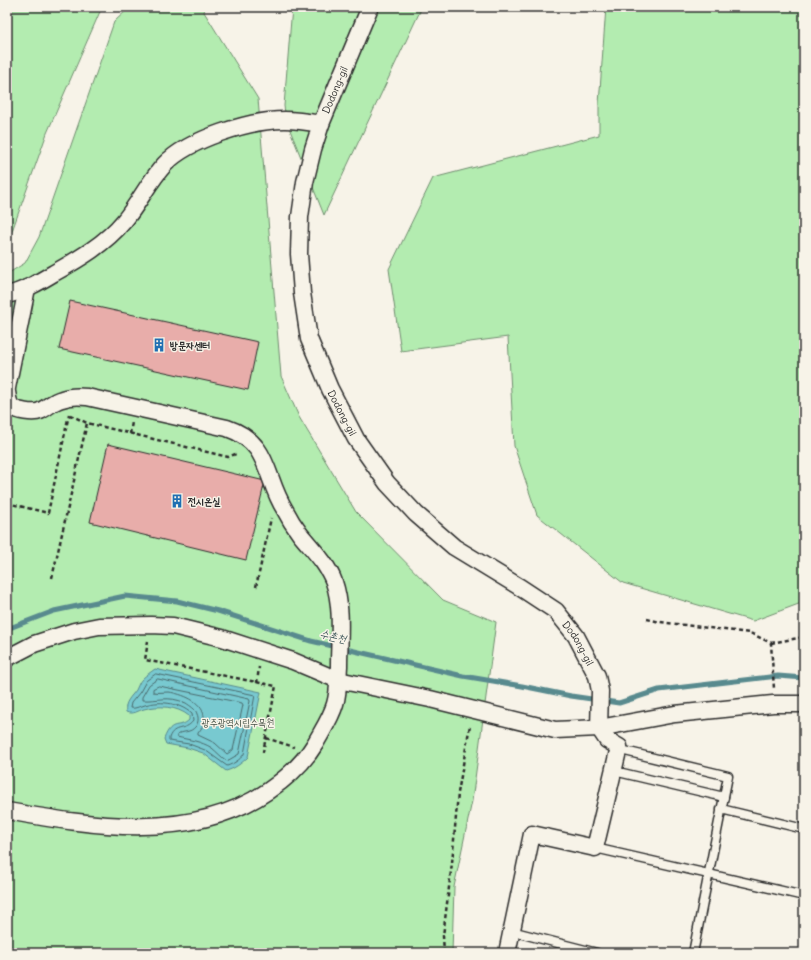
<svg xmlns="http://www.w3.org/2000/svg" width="811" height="960" font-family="Delius,'Poor Story',sans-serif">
  <rect width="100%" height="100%" fill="#f7f3e8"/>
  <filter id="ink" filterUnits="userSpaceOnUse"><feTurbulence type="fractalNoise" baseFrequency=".025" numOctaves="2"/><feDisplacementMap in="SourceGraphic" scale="8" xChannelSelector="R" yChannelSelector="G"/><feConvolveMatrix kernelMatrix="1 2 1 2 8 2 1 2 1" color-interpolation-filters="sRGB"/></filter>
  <g filter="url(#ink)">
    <g fill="#b3ecb0" stroke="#6f8c6e">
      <polygon points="7,7 102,7 47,133 7,245"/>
      <polygon points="130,7 205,7 204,12 258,99 281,376 299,417 356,512 443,600 496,622 472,801 454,887 452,953 7,953 7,274 25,263 39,237 114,22"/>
      <polygon points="292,7 422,7 324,215 286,120 284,106"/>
      <polygon points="606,7 804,7 804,602 753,621 623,583 537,515 514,446 508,337 401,351 389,269 433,178 599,135 599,104"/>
    </g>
    <path fill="#78c9d0" stroke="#598a8e" d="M155,669L261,692L248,757C242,763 234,769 226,771L203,753L188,748L166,744L164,739C172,718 179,730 189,720V716C177,706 158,705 144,709C137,711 133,715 126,712C124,702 131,697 136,690C138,686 139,682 142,679C146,675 151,672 155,669Z"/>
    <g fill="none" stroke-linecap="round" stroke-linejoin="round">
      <g stroke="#4a6a6d" stroke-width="1">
        <path d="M156,674L255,695L244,754C240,760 233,764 227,766L205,750L189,744L169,741V738C174,724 185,732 193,721L192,714C179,702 158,700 142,706C137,707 135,709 130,708L131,703L140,692L146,681Z"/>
        <path d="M158,679L249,699L250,701L239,754L227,761C221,757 217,752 212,748C201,741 189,740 177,737V735C183,730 190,734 196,726C198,723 199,718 197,714C196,709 190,706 186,703C167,695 159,701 142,700V697L149,685Z"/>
        <path d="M159,686L242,703L243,705L233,750L227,754L215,743L198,735V733C202,728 205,723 204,716C202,701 182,694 169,692C164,692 158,693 153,692V689Z"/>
      </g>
      <polyline stroke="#598a8e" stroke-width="5" points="7,629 54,611 125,596 177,601 218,611 311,641 463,676 522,686 571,696 619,703 659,690 778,676 804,678"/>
    </g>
    <g fill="#e8adaa" stroke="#2b2b2b">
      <polygon points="70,301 258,342 248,390 59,349"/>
      <polygon points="108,444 265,481 246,560 90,522"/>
    </g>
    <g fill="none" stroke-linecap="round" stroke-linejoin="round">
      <g stroke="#2b2b2b" stroke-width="11">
        <g id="service">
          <polyline points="619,747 625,751 728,776 693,953"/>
          <polyline points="614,771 724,797"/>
          <polyline points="721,809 804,829"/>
          <polyline points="595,848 804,896"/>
          <polyline points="511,931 597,953"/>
        </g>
      </g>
      <g stroke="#2b2b2b" stroke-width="19">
        <g id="minor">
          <path id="s1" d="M370,7L321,124L313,149L305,182L300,217L299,254L302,293L309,339L330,389L356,439L387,483L416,514L454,547L518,586L556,611L576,636L597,676L600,691L599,728L607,740L619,747L595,848L532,834L507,953"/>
          <path d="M7,295C24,291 39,282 54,273C79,259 105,244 124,221C139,203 149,181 165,164C189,139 250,120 285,120C297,120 309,122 321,124"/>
          <polyline points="7,388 27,288"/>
          <path d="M7,392C8,397 8,403 12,407C17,411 33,414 40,411C47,408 53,401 62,399C70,396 78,396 87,397L227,428C271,443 264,477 285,510C289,518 294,526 300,534C312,549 327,563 334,582C343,608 339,639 339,666C338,678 339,691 335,704C331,718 322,731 315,744C303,764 287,778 268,791C192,843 92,826 7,811"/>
          <polyline points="7,658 34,644 74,631 99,626 151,625 173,626 222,638 293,661 338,680 430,699 555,730 599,728 675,714 773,704 804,704"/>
        </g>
      </g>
      <g stroke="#2b2b2b" stroke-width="2.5" stroke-dasharray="4 3" stroke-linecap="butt">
        <polyline points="70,415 87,423 228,457 238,453"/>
        <polyline points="130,434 132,422"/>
        <polyline points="7,503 48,513 69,414"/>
        <polyline points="52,578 87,423"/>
        <polyline points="256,587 271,518"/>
        <polyline points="647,619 660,622 750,633 771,643 774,689"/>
        <polyline points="148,641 145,660 276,686 263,752"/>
        <polyline points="771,643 804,637"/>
        <polyline points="257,683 259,667"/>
        <polyline points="266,738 294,747"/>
        <polyline points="444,953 443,936 452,863 458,793 470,725"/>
      </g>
      <use href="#service" stroke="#f7f3e8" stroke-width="8"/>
      <use href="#minor" stroke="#f7f3e8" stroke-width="16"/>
    </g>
  </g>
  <defs>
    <g id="building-bare" transform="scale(1.08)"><path d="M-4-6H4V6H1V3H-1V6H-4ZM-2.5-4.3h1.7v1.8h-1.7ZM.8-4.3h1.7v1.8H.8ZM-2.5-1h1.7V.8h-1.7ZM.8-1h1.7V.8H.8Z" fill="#1f6fb2" stroke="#f7f3e8" stroke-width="2.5" paint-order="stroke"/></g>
  </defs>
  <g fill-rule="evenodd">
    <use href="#building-bare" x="159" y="345"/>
    <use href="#building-bare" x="177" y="501"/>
  </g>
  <g text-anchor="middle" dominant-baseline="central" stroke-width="3" stroke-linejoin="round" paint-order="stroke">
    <g font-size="10" fill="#2b2b2b" stroke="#f7f3e8">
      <text transform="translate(335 90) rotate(-67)">Dodong-gil</text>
      <text stroke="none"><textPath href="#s1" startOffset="426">Dodong-gil</textPath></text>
      <text stroke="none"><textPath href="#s1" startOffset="762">Dodong-gil</textPath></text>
    </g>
    <g font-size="10" font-weight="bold" fill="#2b2b2b" stroke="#f7f3e8" text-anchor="start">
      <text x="170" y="345">방문자센터</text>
      <text x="188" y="501">전시온실</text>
    </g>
    <g font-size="10" fill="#465246" stroke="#f7f3e8">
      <text x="238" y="722">광주광역시립수목원</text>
    </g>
    <g font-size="11" font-style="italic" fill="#425a5d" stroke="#f7f3e8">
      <text transform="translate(333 636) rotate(13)">수촌천</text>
    </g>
  </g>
  <rect width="811" height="960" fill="none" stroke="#f7f3e8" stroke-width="24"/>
  <rect x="12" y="12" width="787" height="936" fill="none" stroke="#2b2b2b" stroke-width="1.5" filter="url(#ink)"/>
</svg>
